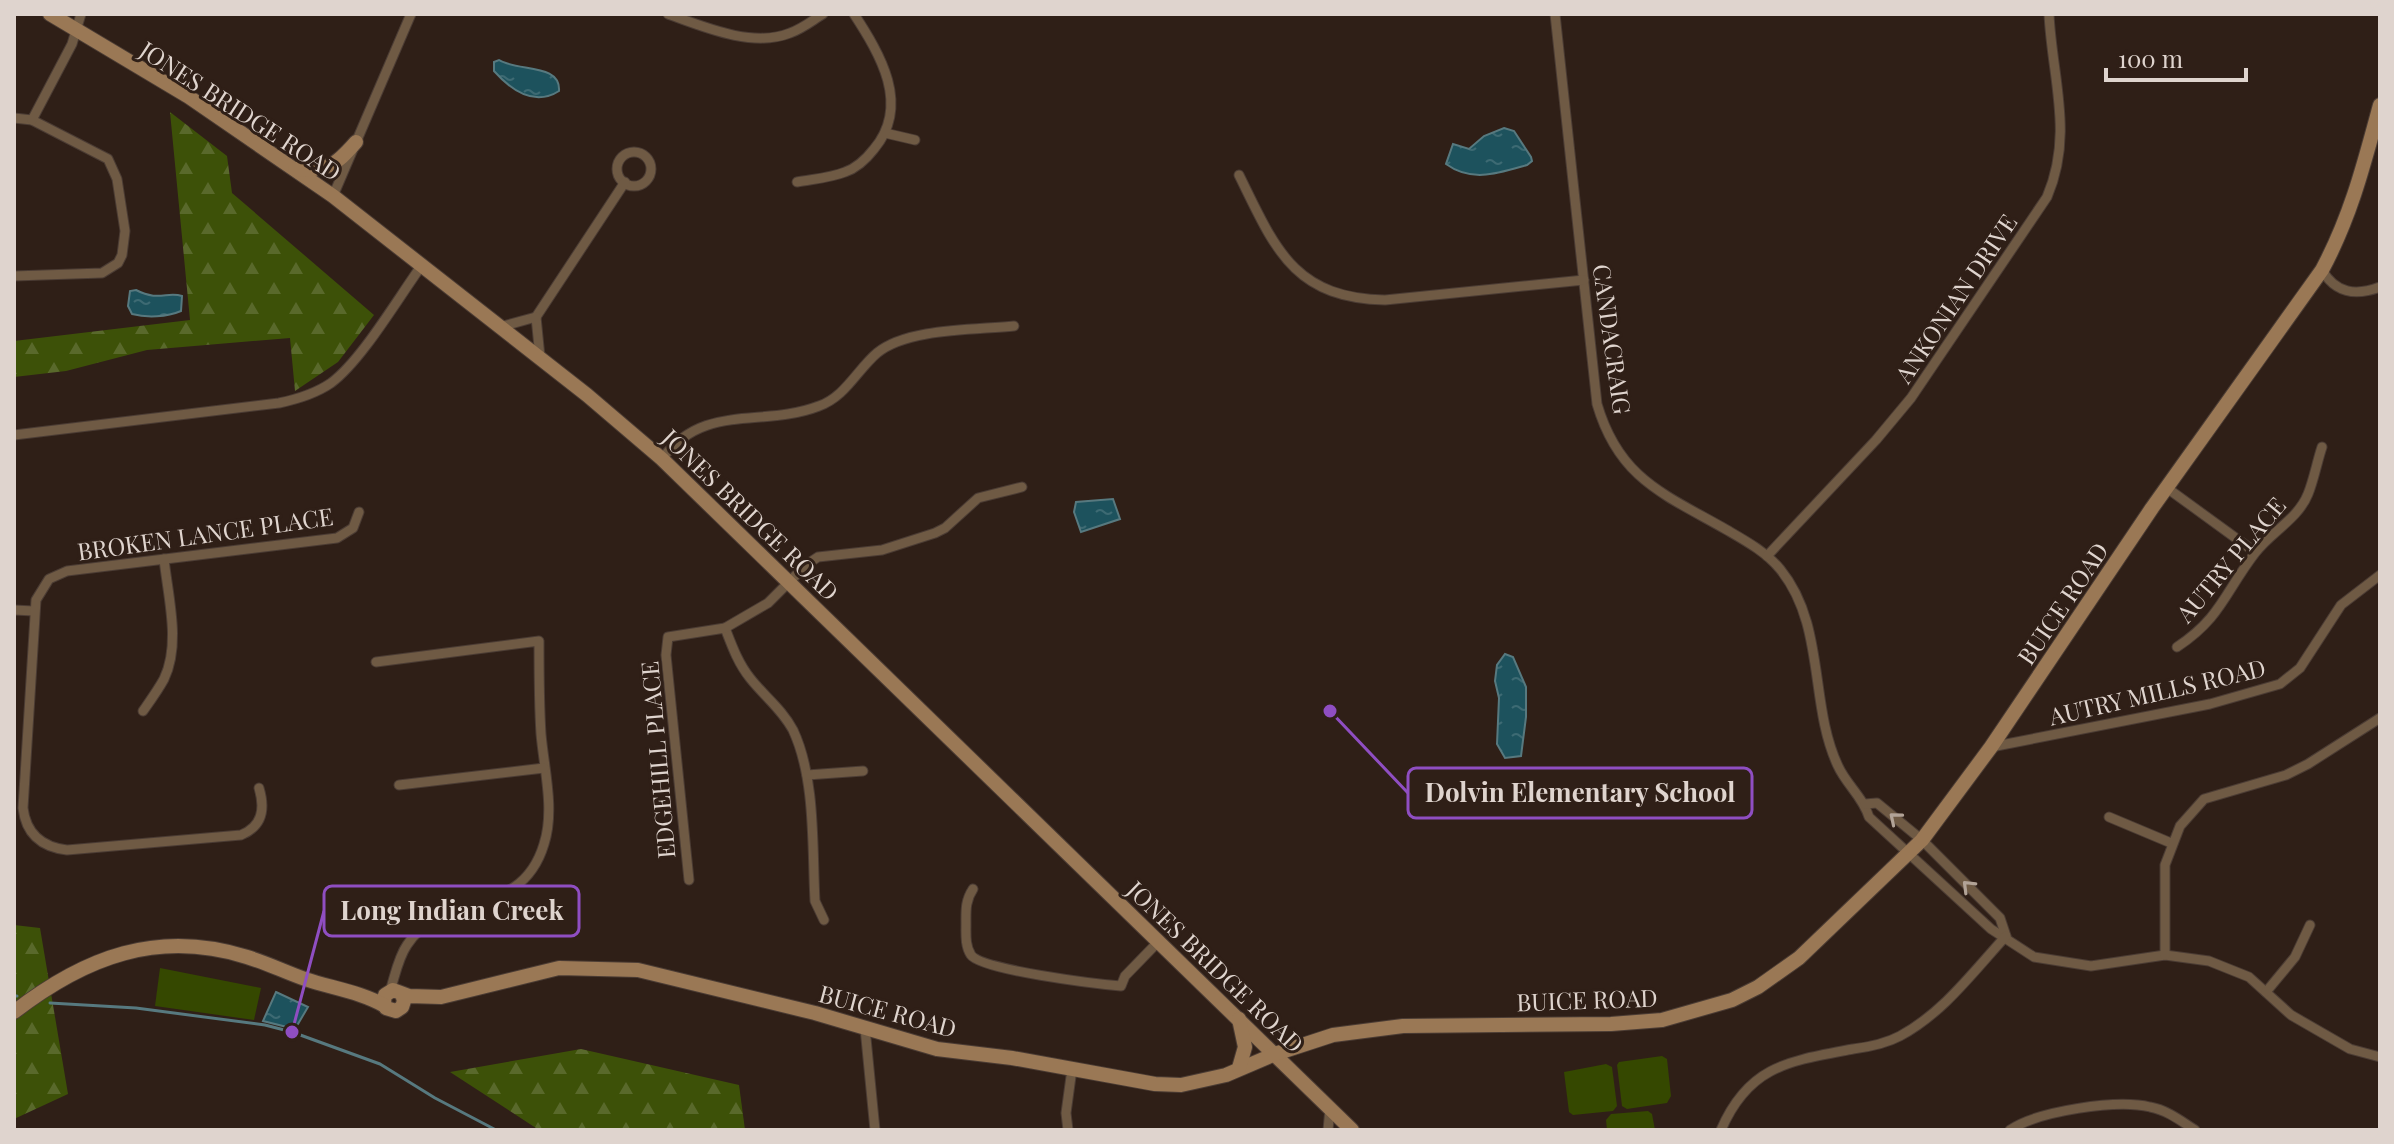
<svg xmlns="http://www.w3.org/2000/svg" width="2394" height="1144" font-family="'Playfair Display',serif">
  <defs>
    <pattern id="forest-firs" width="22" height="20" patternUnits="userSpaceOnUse" patternTransform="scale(2)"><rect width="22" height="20" fill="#3d5108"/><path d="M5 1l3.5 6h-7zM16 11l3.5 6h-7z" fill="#59692b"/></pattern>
    <pattern id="water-ripples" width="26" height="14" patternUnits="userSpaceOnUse" patternTransform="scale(2)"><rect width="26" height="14" fill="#1d525d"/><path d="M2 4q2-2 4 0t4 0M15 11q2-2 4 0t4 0" fill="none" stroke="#3d6a73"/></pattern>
  </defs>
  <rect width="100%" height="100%" fill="#2f1f17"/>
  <g fill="url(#forest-firs)">
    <polygon points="170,112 227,156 232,193 374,315 338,362 295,391 290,338 147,350 66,371 14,377 14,341 190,320"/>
    <polygon points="14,925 40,928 68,1094 14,1119"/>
    <polygon points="581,1049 739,1085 745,1130 539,1130 450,1072"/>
  </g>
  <g fill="#354800">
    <polygon points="160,968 261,988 254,1020 155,1006"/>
    <polygon points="1662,1056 1667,1059 1671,1096 1667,1103 1627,1109 1622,1106 1617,1065 1619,1062"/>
    <polygon points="1606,1064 1612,1067 1617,1106 1613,1111 1573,1115 1569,1112 1564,1072"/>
    <polygon points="1648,1111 1652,1114 1655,1130 1607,1130 1606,1120 1611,1114"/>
  </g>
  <g fill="url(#water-ripples)" stroke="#57797f" stroke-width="2">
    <path d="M499,60C518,72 561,63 559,91C534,107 510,89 494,71V62Z"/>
    <path d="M1504,128L1514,131L1531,157L1532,161L1527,165C1499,173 1472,183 1446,164L1453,144L1469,149L1484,136Z"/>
    <path d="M136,290C159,302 167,291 182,296L181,311C167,317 147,318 132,314L128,306L130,291Z"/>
    <polygon points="1113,499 1120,519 1081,532 1074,512 1076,502"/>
    <polygon points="1505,654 1513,657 1526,687 1526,717 1521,756 1505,758 1497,744 1499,698 1495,681 1497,665"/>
    <polygon points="276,992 308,1007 295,1029 263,1021"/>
  </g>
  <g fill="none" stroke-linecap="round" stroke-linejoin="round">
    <g stroke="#57797f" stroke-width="3">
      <polyline points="14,996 17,996"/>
      <polyline points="50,1003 136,1008 265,1025 292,1032 380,1064 435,1098 496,1130"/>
    </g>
    <g stroke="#4b3c34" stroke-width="11">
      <g id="street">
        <path d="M668,14C704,27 753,48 790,33C802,29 813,20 823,14"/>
        <path d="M1555,14L1597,404C1619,479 1664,494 1727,530C1746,541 1766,552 1780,569C1826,625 1809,705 1838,766C1846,784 1863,797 1869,817L1991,929L2034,957L2091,966L2165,955L2209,961L2249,977L2291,1015L2350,1049L2380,1057"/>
        <polyline points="14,118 32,120 108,159 117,179 125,231 122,255 118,263 102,273 14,276"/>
        <polyline points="32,120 72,44 81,14"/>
        <polyline points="885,133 915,140"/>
        <circle cx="634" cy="169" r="17"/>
        <path d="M1239,175C1275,248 1293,298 1385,300L1584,280"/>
        <path d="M797,182C813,179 830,178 845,172C857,168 867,158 874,149C911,105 880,54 854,14"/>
        <polyline points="333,196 411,14"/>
        <path d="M2322,270C2336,294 2356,296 2380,287"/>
        <polyline points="536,317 625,182"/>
        <polyline points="500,327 536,317 540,357"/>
        <path d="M14,435L279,403C298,399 315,394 331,383C362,360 398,298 422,265"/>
        <path d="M662,459C704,402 762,428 819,406C845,397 857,370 877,353C907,328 975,330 1014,326"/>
        <polyline points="2167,488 2255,552"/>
        <path d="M1767,556L1876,440L1911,398L2047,197C2074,134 2052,78 2049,14"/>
        <polyline points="14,610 34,611"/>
        <path d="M725,628C732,646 738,663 750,678C764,696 782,709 793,730C816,779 812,848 815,901L824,920"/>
        <path d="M2177,647C2221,618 2225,592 2255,553C2271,532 2298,519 2308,494C2314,479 2317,462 2322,447"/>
        <path d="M376,662L539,641C539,672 539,703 541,734C544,769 555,810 544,844C521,921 443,889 407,945C398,958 395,976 390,991"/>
        <path d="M143,711C150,701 158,690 164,679C181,644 168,597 164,559"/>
        <polyline points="1991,747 2210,704 2280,684 2300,668 2341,605 2380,575"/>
        <polyline points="807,775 863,771"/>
        <polyline points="399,785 544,768"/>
        <path d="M259,788C265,808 263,826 241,835L67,850C42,847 26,834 23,808L36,600L49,579L67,571L337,538L353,528L359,512"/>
        <polyline points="1865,804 1877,803 1922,840 2000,918 2006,936"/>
        <polyline points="2109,817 2171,843"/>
        <polyline points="689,880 666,655 668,637 725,628 768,603 806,565 818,557 882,550 935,533 945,528 978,498 1022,487"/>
        <path d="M973,889C965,901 966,911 966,924C966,934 965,946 971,955C981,970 1097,984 1121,986L1125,976L1159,941"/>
        <polyline points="2165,955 2165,865 2180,826 2204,799 2286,775 2308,764 2380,718"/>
        <polyline points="2266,992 2295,957 2310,925"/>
        <polyline points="865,1028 875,1130"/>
        <polyline points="1068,1130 1066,1113 1072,1069"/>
        <polyline points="1328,1130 1330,1108"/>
        <path d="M1721,1130C1749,1065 1790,1061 1853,1049C1869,1047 1885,1044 1900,1036C1943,1013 1973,972 2006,936"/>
        <path d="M2010,1130C2038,1111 2117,1099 2150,1107C2167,1110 2181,1121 2195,1130"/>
      </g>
    </g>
    <g stroke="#4b3c34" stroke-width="16">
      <g id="secondary">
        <polyline points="50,14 189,97 333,196 587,395 662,459 1352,1130"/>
        <path d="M295,169C329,170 334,167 356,142"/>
        <path d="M402,994L404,1001L402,1007L396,1011L386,1008L384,1002L385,995L393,990L409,996L441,997L559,968L638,970L815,1013L937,1049L1012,1058L1155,1084L1181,1085L1226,1075L1275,1054L1333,1035L1403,1026L1611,1024L1662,1020L1732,1000L1758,987L1799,958L1922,840L1991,747L2152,508L2322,270C2351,216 2364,164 2380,105"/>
        <path d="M14,1012C85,957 158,929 247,957C267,963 285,972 305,979C331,988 361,992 385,1006"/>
        <polyline points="1239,1019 1245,1047 1239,1068"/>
      </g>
    </g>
    <use href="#street" stroke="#6f5a44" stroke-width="9"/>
    <use href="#secondary" stroke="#9a7855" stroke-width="14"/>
  </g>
  <defs><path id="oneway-chevron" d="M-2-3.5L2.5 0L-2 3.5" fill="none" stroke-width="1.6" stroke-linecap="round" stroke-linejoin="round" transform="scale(2)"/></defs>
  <g stroke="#b2a397">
    <use href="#oneway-chevron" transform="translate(1895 818) rotate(-140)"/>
    <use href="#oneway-chevron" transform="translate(1968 886) rotate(-135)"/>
  </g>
  <g text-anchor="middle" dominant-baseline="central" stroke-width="6" stroke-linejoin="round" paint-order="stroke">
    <g font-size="24" fill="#dfd4ce" stroke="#2f1f17">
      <text transform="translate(241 110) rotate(33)">JONES BRIDGE ROAD</text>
      <text transform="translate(1955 298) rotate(-56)">ANKONIAN DRIVE</text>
      <text transform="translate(1613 339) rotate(82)">CANDACRAIG</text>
      <text transform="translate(751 514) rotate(44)">JONES BRIDGE ROAD</text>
      <text transform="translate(205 533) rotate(-8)">BROKEN LANCE PLACE</text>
      <text transform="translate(2230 559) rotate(-50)">AUTRY PLACE</text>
      <text transform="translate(2062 603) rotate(-56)">BUICE ROAD</text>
      <text transform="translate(2157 691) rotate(-13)">AUTRY MILLS ROAD</text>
      <text transform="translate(657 760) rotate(-95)">EDGEHILL PLACE</text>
      <text transform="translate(1216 966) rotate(44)">JONES BRIDGE ROAD</text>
      <text transform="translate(1587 999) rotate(-2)">BUICE ROAD</text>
      <text transform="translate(888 1010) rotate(15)">BUICE ROAD</text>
    </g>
  </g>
  <path fill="none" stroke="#8f4ec2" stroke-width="3" d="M1330 711L1408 793M292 1032L324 911"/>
  <g fill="#8f4ec2" stroke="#2f1f17" stroke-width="3">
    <circle cx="1330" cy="711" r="8"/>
    <circle cx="292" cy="1032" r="8"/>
  </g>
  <g fill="#2f1f17" stroke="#8f4ec2" stroke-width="3">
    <rect x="1408" y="768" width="344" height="50" rx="8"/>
    <rect x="324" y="886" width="255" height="50" rx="8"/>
  </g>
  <g font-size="26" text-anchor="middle" font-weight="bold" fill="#dfd4ce">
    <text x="1580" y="802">Dolvin Elementary School</text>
    <text x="452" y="920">Long Indian Creek</text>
  </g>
  <rect width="2394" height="1144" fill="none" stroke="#dfd4ce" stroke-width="32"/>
  <path d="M2106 68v12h140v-12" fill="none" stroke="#dfd4ce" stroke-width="4"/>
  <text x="2118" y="68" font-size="24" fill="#dfd4ce" stroke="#2f1f17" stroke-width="6" paint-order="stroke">100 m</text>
</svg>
